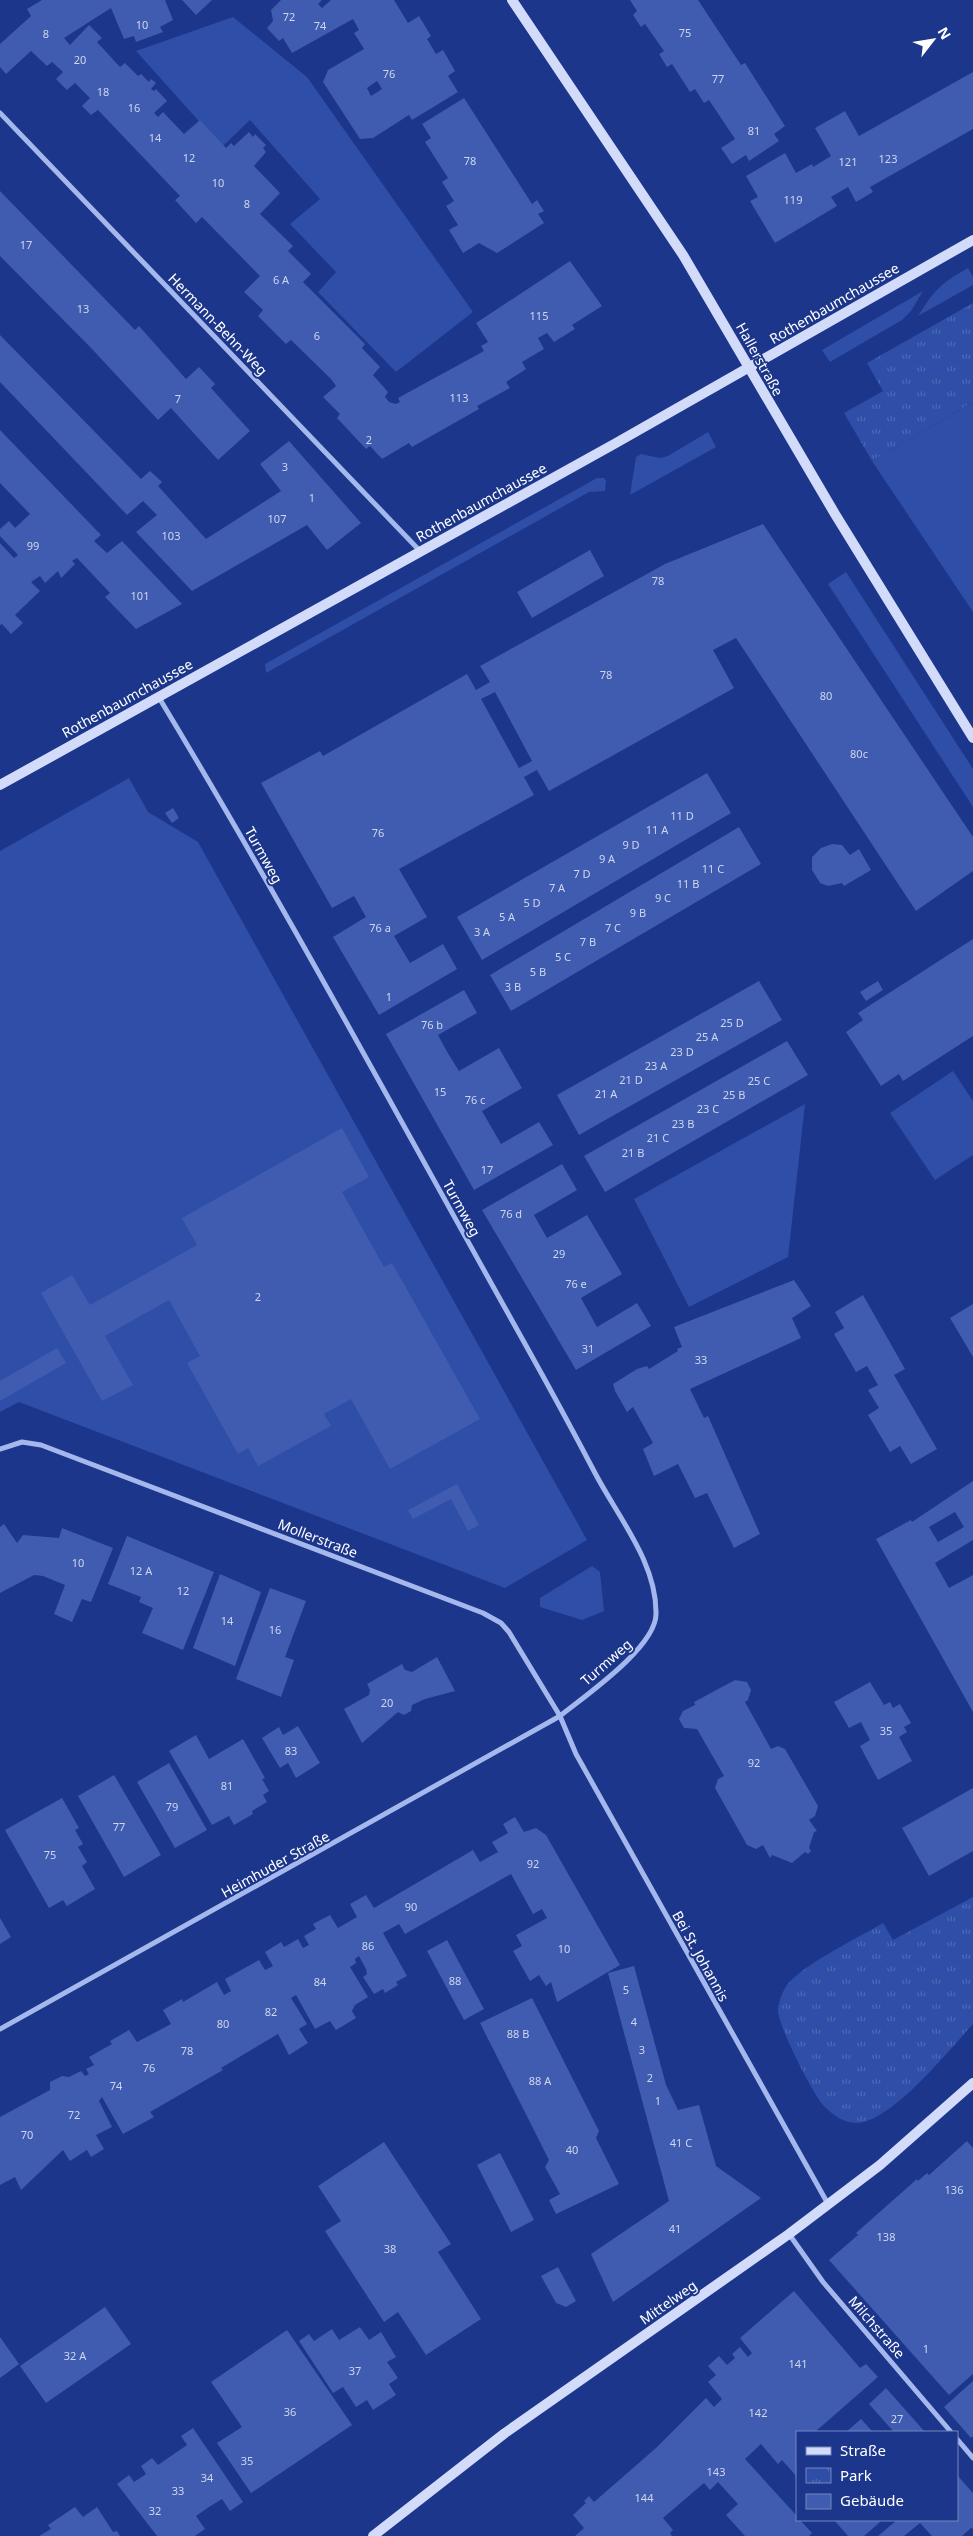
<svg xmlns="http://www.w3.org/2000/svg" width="973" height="2536" font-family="'Noto Sans',sans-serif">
  <defs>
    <pattern id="park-tufts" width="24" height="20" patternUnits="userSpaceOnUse" patternTransform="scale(1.25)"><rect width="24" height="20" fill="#2e4ea8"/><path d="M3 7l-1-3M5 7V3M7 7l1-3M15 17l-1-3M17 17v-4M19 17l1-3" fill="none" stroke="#4d69b5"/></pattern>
  </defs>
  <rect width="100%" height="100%" fill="#1b368a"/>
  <g fill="#2e4ea8">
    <polygon points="233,17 307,77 473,312 396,372 318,292 336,272 290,224 320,199 250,120 222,147 136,51"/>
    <path d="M968,268L973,277V285L918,316C935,289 940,284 968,268Z"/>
    <polygon points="923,291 911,311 902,320 830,362 822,350"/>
    <polygon points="973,402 973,612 872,461"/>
    <polygon points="708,432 716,447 630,495 636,457 641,454 660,458 668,456"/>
    <polygon points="597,478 604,478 606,481 605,491 589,492 266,673 265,664"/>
    <polygon points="846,572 973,769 973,807 828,584"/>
    <polygon points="129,778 148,812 198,842 587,1540 505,1588 19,1402 0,1412 0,851"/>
    <polygon points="953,1071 973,1101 973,1155 935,1180 890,1113"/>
    <polygon points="805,1104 788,1257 689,1307 634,1199"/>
    <polygon points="592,1566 600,1572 604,1611 582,1620 540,1607 540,1598"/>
  </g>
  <g fill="url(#park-tufts)">
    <polygon points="973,303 973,402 872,461 844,413 883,391 867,363"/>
    <path d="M973,1897V2024C950,2049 891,2123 856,2123C844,2123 831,2114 823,2105C812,2092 778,2026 778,2010C778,2004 782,1993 785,1988C797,1967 860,1937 883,1923L893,1940Z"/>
  </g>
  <g fill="#3f5cb1" fill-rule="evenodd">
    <polygon points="42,0 165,0 173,20 160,27 163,32 136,42 134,36 124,39 111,8 64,38 70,45 89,25 102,38 97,42 120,67 125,63 138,76 141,74 149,82 151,79 156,83 151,89 154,91 156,89 167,101 154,113 158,117 163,112 184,134 200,120 226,148 231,143 234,146 249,132 253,137 255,134 266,145 263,148 266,152 254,166 280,193 260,214 293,246 288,251 311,274 303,282 365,344 362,348 380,367 373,375 388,392 385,397 389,402 396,404 400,402 398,398 484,351 481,346 488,342 476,323 570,261 602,306 572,325 575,329 554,342 547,333 538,338 544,349 522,362 526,369 506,382 510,388 477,406 479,409 412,447 409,443 382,459 370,446 366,449 337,418 340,414 323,397 336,386 331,379 291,340 286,344 258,316 263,310 244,292 260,276 202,217 196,223 175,200 180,196 98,110 91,115 82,106 90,98 75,83 67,90 56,79 63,72 52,62 47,66 31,51 6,74 0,67 0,44 31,16 27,9"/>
    <polygon points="182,0 212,0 196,15"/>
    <path d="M281,0H322L318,4L322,8L331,0H394L408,23L419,16L431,36L427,39L436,54L443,50L455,71L448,76L458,92L412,120L409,115L373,138L360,139L323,82L328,70L364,49L354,33L359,30L353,19L292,53L283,38L279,41L267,28L273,21L271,10ZM377,81L382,89L371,96L367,88Z"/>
    <polygon points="630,0 698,0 741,65 745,63 785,126 774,134 779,141 749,161 746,155 732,164 721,148 735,139 709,100 704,103 695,89 690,92 672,64 667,67 659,54 664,51 645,24 641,27 633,15 637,11"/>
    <polygon points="973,72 973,129 870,187 873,192 856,202 848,187 831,197 837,206 775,243 750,201 758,197 746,176 785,153 796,173 812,164 813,167 831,156 815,128 845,111 859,136"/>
    <polygon points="464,98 532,204 537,200 544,211 538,214 544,223 497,253 479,243 463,253 449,230 458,225 446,206 454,201 442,182 448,178 425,142 431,138 422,124"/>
    <polygon points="0,191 135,330 139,326 186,379 199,367 215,384 211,388 250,431 218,460 171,408 158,420 93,350 0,256"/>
    <polygon points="0,335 141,479 150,471 162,482 158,486 206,539 281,491 260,464 289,441 361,523 327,550 307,525 192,591 136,532 157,515 143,501 127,515 0,382"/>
    <polygon points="0,430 101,535 94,541 107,553 122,541 182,604 136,629 105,597 110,593 77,558 72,561 75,564 61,578 58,571 45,583 40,576 31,582 40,591 15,615 23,623 11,634 2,624 0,625 0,543 14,558 18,555 0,536 0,529 9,521 15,528 30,514 0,483"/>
    <path d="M763,524L973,837V871L916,911L736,638L713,650L734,688L549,791L537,770L524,777L534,795L399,869L427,917L394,936L410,963L443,944L457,969L379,1015L333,937L366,917L354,896L332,908L261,783L320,751L323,756L467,674L476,690L490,682L480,666L665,564ZM495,692L532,761L519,768L481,699Z"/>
    <polygon points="590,550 604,576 532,618 517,592"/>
    <polygon points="707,773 731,813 482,960 457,917"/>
    <polygon points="173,808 179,818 172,823 165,813"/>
    <polygon points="739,827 761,864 511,1011 490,975"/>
    <polygon points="832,844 842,845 850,855 859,849 871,870 844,886 842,883 828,886 820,883 812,870 812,857 821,848"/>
    <polygon points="973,939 973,1036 903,1081 899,1074 881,1086 846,1032 863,1020 858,1013"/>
    <polygon points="759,981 782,1020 579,1135 557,1095"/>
    <polygon points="878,981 883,990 866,1001 860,992"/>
    <polygon points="464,990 477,1013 438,1035 446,1050 459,1071 499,1048 522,1088 482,1111 501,1144 539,1122 553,1145 474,1190 386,1034"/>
    <polygon points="787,1041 808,1075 605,1192 584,1156"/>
    <polygon points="342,1128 369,1177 342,1192 384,1267 392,1263 480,1419 390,1469 351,1399 324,1414 331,1426 258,1466 248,1448 238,1454 187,1363 200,1356 169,1300 105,1336 133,1385 102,1401 41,1293 72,1275 90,1305 197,1245 182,1218"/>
    <polygon points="562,1164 577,1190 534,1215 547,1238 587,1215 622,1274 581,1298 597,1327 637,1303 651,1326 576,1370 482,1210"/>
    <polygon points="794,1280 811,1306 792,1318 801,1338 690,1389 704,1418 708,1416 760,1534 734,1548 707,1493 695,1498 678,1464 654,1476 643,1449 653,1443 633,1407 627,1412 615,1391 613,1384 637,1369 647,1366 649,1369 678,1351 677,1349 682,1347 674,1327"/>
    <polygon points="863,1295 905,1369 894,1375 937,1449 911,1464 900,1446 890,1452 868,1415 879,1408 868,1390 878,1385 867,1366 856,1372 834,1334 844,1328 835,1312"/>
    <polygon points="973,1304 973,1357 950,1318"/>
    <polygon points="57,1348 66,1363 0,1401 0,1381"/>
    <path d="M973,1481V1540L935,1563L949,1588L973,1575V1712L876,1539L911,1520L912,1522ZM955,1512L964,1527L938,1542L929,1527Z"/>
    <polygon points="457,1484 479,1525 468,1531 451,1499 413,1519 408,1510"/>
    <polygon points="4,1524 17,1543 23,1535 59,1538 62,1528 113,1548 91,1602 82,1599 72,1622 54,1614 65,1585 43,1576 34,1575 0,1593 0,1527"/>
    <polygon points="127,1536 214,1572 183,1650 142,1633 153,1608 139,1602 141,1597 108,1584"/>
    <polygon points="220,1574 261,1592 235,1666 193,1648"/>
    <polygon points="270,1588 306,1601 285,1657 294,1660 281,1697 236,1679"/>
    <polygon points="437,1657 455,1691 425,1699 412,1705 411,1711 404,1715 398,1712 362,1743 344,1709 369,1695 370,1690 367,1684 402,1664 405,1670 412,1672"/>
    <polygon points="735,1680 747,1682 751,1690 748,1700 745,1702 771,1749 778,1746 785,1749 818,1806 815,1816 809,1820 817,1831 814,1832 809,1848 811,1851 808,1854 805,1852 792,1863 772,1855 770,1858 763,1845 756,1849 747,1845 715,1788 718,1779 724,1776 697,1729 684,1728 679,1719 683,1711 695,1705 694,1702"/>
    <polygon points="870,1682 884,1705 890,1702 893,1708 900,1704 911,1723 904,1727 907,1732 899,1737 912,1761 878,1780 860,1746 870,1740 861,1722 849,1728 834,1702"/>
    <polygon points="298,1726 320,1763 296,1778 288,1763 280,1768 262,1738 279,1727 283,1735"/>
    <polygon points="196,1735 209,1759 243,1739 265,1778 262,1779 269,1791 263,1795 267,1802 252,1811 253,1814 234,1825 229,1816 212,1825 169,1751"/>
    <polygon points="169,1763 207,1830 175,1848 137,1782"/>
    <polygon points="114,1775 161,1855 124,1877 78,1796"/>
    <polygon points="973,1788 973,1851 929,1876 902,1828"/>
    <polygon points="62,1798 79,1828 75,1830 83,1844 78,1847 87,1862 82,1866 95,1889 67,1906 63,1900 49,1908 5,1830"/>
    <polygon points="515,1817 524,1832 536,1828 546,1835 620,1965 557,2002 551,1982 546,1986 539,1975 530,1981 513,1951 522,1946 516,1935 547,1918 542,1909 533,1914 511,1874 405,1934 399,1924 383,1933 407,1976 396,1982 398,1985 385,1993 383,1989 374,1994 363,1977 367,1974 366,1969 359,1956 355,1959 356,1963 350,1967 368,1997 355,2005 352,2011 356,2018 336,2030 330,2021 315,2029 296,1995 291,1998 307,2024 299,2029 308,2043 289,2055 278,2034 221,2068 223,2070 150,2112 154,2117 123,2134 102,2097 99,2101 112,2127 96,2135 104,2149 91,2157 87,2150 70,2161 63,2150 21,2190 15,2177 0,2185 0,2117 50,2090 50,2082 62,2076 69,2077 81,2071 85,2076 89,2074 86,2069 94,2065 89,2057 112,2044 110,2041 129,2030 137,2042 171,2024 163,2010 182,1999 183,2002 217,1982 224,1995 231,1991 225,1979 259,1960 265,1970 273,1966 265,1952 281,1942 284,1947 298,1939 303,1948 309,1945 304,1936 316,1929 313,1924 330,1915 338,1928 357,1917 350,1904 366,1895 374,1908 473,1850 480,1862 498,1852 492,1842 508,1833 503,1824"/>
    <polygon points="0,1918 11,1937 0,1944"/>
    <polygon points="447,1940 484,2009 464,2020 427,1951"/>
    <polygon points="634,1966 666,2085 678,2110 699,2105 716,2166 761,2198 613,2302 591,2254 669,2201 608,1973"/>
    <polygon points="532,1998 599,2131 596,2138 619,2184 556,2214 549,2200 560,2194 545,2167 549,2160 480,2023"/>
    <polygon points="967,2141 973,2148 973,2374 949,2395 829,2260 858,2235 856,2233 917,2179 918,2181 927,2173 929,2175"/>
    <polygon points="384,2142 451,2244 438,2252 481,2319 426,2355 398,2312 384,2322 325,2231 341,2221 318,2186"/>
    <polygon points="500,2153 534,2220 511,2232 477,2165"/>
    <polygon points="558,2267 576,2301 566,2307 556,2303 541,2276"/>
    <polygon points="794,2291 860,2368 866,2364 878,2377 815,2432 797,2432 797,2477 782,2460 778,2464 761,2444 745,2459 797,2516 797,2520 800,2520 812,2533 809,2536 745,2536 726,2515 738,2504 718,2482 710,2490 704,2483 663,2518 673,2530 670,2533 672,2536 575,2536 584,2528 573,2515 586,2503 584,2501 589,2496 594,2502 656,2448 706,2398 714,2407 722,2399 708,2382 716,2375 708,2366 719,2356 727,2365 735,2358 732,2354 740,2347 748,2357 752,2353 740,2338"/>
    <polygon points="105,2307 131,2344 46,2403 20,2366"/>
    <polygon points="360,2327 369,2340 381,2332 396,2357 387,2362 398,2378 389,2384 396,2395 373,2410 367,2400 356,2407 343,2387 333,2393 299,2341 309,2334 314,2341 332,2329 339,2340"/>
    <polygon points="287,2330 352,2425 251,2493 217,2443 242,2427 211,2382"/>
    <polygon points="0,2337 19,2364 0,2378"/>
    <polygon points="973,2381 973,2436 971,2438 944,2407"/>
    <polygon points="886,2388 925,2432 894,2432 869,2404"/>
    <polygon points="861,2419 873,2432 846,2432"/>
    <polygon points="193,2428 243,2502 230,2511 222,2499 209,2507 196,2516 205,2529 195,2536 157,2536 117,2484 129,2475 134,2482 146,2474 141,2466 152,2458 158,2465 187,2445 181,2436"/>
    <polygon points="957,2475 973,2493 973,2529 971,2528 962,2536 932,2536 920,2523 904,2536 878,2536 897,2520 957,2520"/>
    <polygon points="75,2507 83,2517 97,2507 113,2532 117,2531 120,2536 39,2536 51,2529 48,2525"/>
    <polygon points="834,2520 879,2520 880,2522 864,2536 848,2536"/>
  </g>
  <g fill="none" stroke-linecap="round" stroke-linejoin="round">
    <g stroke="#a5b8ed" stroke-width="5">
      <polyline points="0,113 420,551"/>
      <polyline points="0,1449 22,1442 41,1445 483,1613 501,1623 509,1632 560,1716 576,1754 828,2204"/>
      <path d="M0,2029L560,1716C585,1696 656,1647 656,1614C657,1563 618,1517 595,1473C572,1429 548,1385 524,1342C403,1126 286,908 158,696"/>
      <polyline points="789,2234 823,2282 951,2432"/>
      <polyline points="957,2439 973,2458"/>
    </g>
    <g stroke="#d2dbf9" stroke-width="10">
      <polyline points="512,0 683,255 835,514 973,738"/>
      <polyline points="0,785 616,443 973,240"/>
      <polyline points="373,2536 505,2433 789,2234 880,2165 973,2083"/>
    </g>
  </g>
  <g text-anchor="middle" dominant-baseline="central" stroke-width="4" stroke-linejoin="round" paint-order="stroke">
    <g font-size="11" fill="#cfd6ec">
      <text x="289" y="16">72</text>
      <text x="142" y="24">10</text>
      <text x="320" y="25">74</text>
      <text x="685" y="32">75</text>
      <text x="46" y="33">8</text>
      <text x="80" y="59">20</text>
      <text x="389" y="73">76</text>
      <text x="718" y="78">77</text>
      <text x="103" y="91">18</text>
      <text x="134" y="107">16</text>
      <text x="754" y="130">81</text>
      <text x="155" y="137">14</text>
      <text x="189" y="157">12</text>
      <text x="888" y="158">123</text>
      <text x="470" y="160">78</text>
      <text x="848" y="161">121</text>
      <text x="218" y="182">10</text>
      <text x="793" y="199">119</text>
      <text x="247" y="203">8</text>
      <text x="26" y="244">17</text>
      <text x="281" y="279">6 A</text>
      <text x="83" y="308">13</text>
      <text x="539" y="315">115</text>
      <text x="317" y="335">6</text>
      <text x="459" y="397">113</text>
      <text x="178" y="398">7</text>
      <text x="369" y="439">2</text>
      <text x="285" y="466">3</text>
      <text x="312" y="497">1</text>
      <text x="277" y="518">107</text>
      <text x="171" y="535">103</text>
      <text x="33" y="545">99</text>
      <text x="658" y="580">78</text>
      <text x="140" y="595">101</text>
      <text x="606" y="674">78</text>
      <text x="826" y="695">80</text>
      <text x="859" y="753">80c</text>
      <text x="682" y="815">11 D</text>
      <text x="657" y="829">11 A</text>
      <text x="378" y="832">76</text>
      <text x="631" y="844">9 D</text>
      <text x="607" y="858">9 A</text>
      <text x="713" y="868">11 C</text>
      <text x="582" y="873">7 D</text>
      <text x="688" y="883">11 B</text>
      <text x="557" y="887">7 A</text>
      <text x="663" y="897">9 C</text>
      <text x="532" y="902">5 D</text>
      <text x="638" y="912">9 B</text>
      <text x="507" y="916">5 A</text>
      <text x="380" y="927">76 a</text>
      <text x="613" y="927">7 C</text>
      <text x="482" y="931">3 A</text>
      <text x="588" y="941">7 B</text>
      <text x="563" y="956">5 C</text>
      <text x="538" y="971">5 B</text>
      <text x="513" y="986">3 B</text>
      <text x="389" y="996">1</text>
      <text x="732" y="1022">25 D</text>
      <text x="432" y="1024">76 b</text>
      <text x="707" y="1036">25 A</text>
      <text x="682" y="1051">23 D</text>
      <text x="656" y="1065">23 A</text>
      <text x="631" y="1079">21 D</text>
      <text x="759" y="1080">25 C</text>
      <text x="440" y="1091">15</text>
      <text x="606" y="1093">21 A</text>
      <text x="734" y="1094">25 B</text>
      <text x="475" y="1099">76 c</text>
      <text x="708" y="1108">23 C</text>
      <text x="683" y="1123">23 B</text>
      <text x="658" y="1137">21 C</text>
      <text x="633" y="1152">21 B</text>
      <text x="487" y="1169">17</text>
      <text x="511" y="1213">76 d</text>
      <text x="559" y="1253">29</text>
      <text x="576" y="1283">76 e</text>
      <text x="258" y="1296">2</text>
      <text x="588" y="1348">31</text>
      <text x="701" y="1359">33</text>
      <text x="78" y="1562">10</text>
      <text x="141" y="1570">12 A</text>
      <text x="183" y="1590">12</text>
      <text x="227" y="1620">14</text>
      <text x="275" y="1629">16</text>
      <text x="387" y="1702">20</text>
      <text x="886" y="1730">35</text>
      <text x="291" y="1750">83</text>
      <text x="754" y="1762">92</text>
      <text x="227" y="1785">81</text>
      <text x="172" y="1806">79</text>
      <text x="119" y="1826">77</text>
      <text x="50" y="1854">75</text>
      <text x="533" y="1863">92</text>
      <text x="411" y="1906">90</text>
      <text x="368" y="1945">86</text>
      <text x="564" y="1948">10</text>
      <text x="455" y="1980">88</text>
      <text x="320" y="1981">84</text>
      <text x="626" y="1989">5</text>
      <text x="271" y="2011">82</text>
      <text x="634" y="2021">4</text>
      <text x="223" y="2023">80</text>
      <text x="518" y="2033">88 B</text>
      <text x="642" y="2049">3</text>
      <text x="187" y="2050">78</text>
      <text x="149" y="2067">76</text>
      <text x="650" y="2077">2</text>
      <text x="540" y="2080">88 A</text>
      <text x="116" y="2085">74</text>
      <text x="658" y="2100">1</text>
      <text x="74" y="2114">72</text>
      <text x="27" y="2134">70</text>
      <text x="681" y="2142">41 C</text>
      <text x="572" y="2149">40</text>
      <text x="954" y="2189">136</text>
      <text x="675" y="2228">41</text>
      <text x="886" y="2236">138</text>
      <text x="390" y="2248">38</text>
      <text x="926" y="2348">1</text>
      <text x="75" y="2355">32 A</text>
      <text x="798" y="2363">141</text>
      <text x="355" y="2370">37</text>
      <text x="290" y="2411">36</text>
      <text x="758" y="2412">142</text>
      <text x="897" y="2418">27</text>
      <text x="247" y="2460">35</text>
      <text x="716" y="2471">143</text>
      <text x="207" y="2477">34</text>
      <text x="178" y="2490">33</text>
      <text x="644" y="2497">144</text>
      <text x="155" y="2510">32</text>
    </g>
    <g font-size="14" fill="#fff" stroke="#1b368a">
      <text transform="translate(834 303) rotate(-30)">Rothenbaumchaussee</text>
      <text transform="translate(218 324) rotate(46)">Hermann-Behn-Weg</text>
      <text transform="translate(760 359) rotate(61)">Hallerstraße</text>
      <text transform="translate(481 502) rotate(-29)">Rothenbaumchaussee</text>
      <text transform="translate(127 698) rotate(-29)">Rothenbaumchaussee</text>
      <text transform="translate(264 855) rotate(61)">Turmweg</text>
      <text transform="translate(462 1208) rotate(61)">Turmweg</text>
      <text transform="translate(318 1538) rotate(21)">Mollerstraße</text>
      <text transform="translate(606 1662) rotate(-41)">Turmweg</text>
      <text transform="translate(275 1864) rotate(-29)">Heimhuder Straße</text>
      <text transform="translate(701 1956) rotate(61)">Bei St. Johannis</text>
      <text transform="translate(668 2302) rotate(-35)">Mittelweg</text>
      <text transform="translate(877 2327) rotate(49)">Milchstraße</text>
    </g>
  </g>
  <rect x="796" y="2431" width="162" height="90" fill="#1b368a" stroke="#7686b9"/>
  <rect x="806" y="2447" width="25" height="8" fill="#d2dbf9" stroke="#7686b9"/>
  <text x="840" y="2456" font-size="15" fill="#ffffff">Straße</text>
  <rect x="806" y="2468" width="25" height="15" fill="url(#park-tufts)" stroke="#7686b9"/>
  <text x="840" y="2481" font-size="15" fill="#ffffff">Park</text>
  <rect x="806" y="2494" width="25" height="15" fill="#3f5cb1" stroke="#7686b9"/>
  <text x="840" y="2506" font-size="15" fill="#ffffff">Gebäude</text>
  <g transform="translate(933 40) rotate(59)" stroke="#1b368a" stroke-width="4" paint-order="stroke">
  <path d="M0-4L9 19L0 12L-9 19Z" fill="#ffffff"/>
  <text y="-8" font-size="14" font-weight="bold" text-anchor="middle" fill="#ffffff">N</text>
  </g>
</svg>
